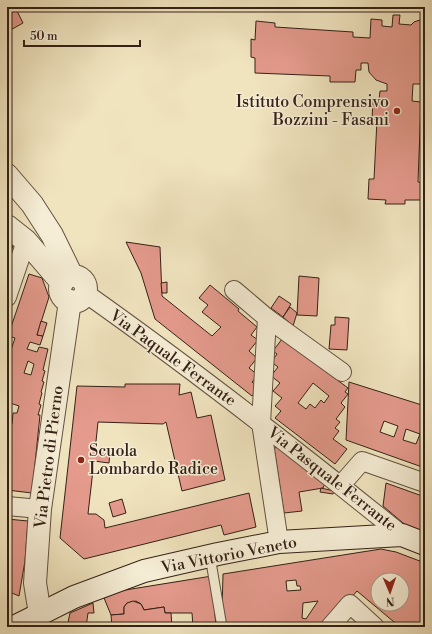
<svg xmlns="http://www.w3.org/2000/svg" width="432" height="634" font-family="'Libre Bodoni',serif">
  <rect width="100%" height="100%" fill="#f0e4bf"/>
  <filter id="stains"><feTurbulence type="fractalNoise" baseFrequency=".005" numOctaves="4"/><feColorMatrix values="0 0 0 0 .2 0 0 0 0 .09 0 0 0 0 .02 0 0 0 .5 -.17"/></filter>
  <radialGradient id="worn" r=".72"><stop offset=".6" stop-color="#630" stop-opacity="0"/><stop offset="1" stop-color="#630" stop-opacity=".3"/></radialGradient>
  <g fill="#e49a8c" stroke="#342117" fill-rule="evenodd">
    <polygon points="7,7 15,7 23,23 7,32"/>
    <polygon points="393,15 400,15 399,24 411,25 414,22 420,20 425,22 425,84 413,84 412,101 421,102 418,182 423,183 422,200 405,200 405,204 385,204 386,200 368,199 369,179 374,179 377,120 372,119 373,100 379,100 380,91 387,91 387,84 376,80 369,72 368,63 361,63 361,70 356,70 355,82 330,82 330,76 255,73 255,58 251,57 251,39 255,40 256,21 275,23 275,27 353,32 353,37 370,38 371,19 382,20 382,26 392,27"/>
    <polygon points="7,238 14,243 7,263"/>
    <polygon points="126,242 160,247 162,296 212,336 221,327 202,312 208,305 199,298 210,285 239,309 238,311 257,327 251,335 258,340 249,351 257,358 249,368 258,375 252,382 259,388 252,396 155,319 141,273"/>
    <path d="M29,274L42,278L49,297L37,335L43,336L40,345L30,342L27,349L37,352L39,347L48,349L43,370L45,371L42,381L44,382L41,392L42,393L39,404L41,405L38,415H40L32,493L7,490L11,433H7V424H12L13,413H17L19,406L10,403L7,412V362L15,338L8,336ZM28,361L34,364L31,375L24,373Z"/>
    <polygon points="299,276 319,278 317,316 297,315"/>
    <polygon points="167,282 167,293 162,293 161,283"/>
    <polygon points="279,296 291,304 283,317 271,308"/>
    <polygon points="290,307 297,313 293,326 283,317"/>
    <polygon points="335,317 349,318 347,350 329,349 331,325 335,325"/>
    <polygon points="41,321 47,323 43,336 37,335"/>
    <path d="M282,339L348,388L345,392L348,394L341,403L345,407L336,419L340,422L335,428L339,431L333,439L347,449L335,464L275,418L281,411L275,406L282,398L273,391L280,383L271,376L278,367L271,362L277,354L273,351ZM313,383L329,396L324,403L321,400L315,408L310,404L306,409L298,403Z"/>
    <path d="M349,382L425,406V468L346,440ZM384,421L398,426L394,437L380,432ZM406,429L420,434L416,444L403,440Z"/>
    <polygon points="125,384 180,384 179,395 191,392 197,418 211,415 225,480 182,491 166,422 163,424 98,422 95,451 110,452 109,463 94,461 88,514 96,514 104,520 105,528 249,493 256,527 224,535 221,525 84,559 60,538 77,386 125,387"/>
    <polygon points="285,446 327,479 323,488 299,492 302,511 284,513 274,448"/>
    <polygon points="386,483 425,497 425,537 415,533 383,506"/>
    <polygon points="321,488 334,491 333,494 320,492"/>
    <polygon points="122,499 126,513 113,517 109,503"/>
    <polygon points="7,519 28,521 25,561 19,596 7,591"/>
    <path d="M381,549L396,552L425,563V597L423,603L425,605V627H400L357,591L326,627H224L222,610L223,574ZM296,580L297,586H300L301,590L287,591L286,581ZM378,580H402V604H378ZM318,601L306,619L302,618L303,603Z"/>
    <polygon points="212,576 216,627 193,627 192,613 165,613 164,607 144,610 141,604 136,601 127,603 124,607 124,614 111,615 104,598 119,591"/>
    <polygon points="133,601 141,604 144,610 164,607 165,613 171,613 172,627 112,627 111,615 124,614 124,607 127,603"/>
    <polygon points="93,603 94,613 88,613 86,627 67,627 70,613"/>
  </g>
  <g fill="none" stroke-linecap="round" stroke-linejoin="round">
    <g stroke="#635241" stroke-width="11">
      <polyline id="service" points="210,556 222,627"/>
    </g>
    <g stroke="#635241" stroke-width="20">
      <g id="minor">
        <polyline points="234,290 267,318"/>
        <path d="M85,293C194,370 299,452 402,535"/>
        <polyline points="7,297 26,241"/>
        <polyline points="341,485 362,461 425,483"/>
        <polyline points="7,506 40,509"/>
        <polyline points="279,542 261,423 267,318 342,372"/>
        <polyline points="330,627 350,604 375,627"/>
      </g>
    </g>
    <g stroke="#635241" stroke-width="24">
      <g id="tertiary">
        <polyline points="7,175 32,204 52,235 72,276"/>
        <polyline points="7,226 26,241 62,283"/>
        <circle cx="73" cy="289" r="13"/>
        <polyline points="40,614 35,583 40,509 70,301"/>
      </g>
    </g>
    <g stroke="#342117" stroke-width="24">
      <polyline id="secondary" points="14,627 74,597 144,571 218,554 279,542 402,535 425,544"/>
    </g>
    <use href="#service" stroke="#f5edd5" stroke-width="9"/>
    <use href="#minor" stroke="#f5edd5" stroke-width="18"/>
    <use href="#tertiary" stroke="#f5edd5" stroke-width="22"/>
    <use href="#secondary" stroke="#f5edd5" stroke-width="22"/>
  </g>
  <g fill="#8f2418" stroke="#f5edd5" stroke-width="1.5">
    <circle cx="397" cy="111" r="4"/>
    <circle cx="81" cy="460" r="4"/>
  </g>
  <g text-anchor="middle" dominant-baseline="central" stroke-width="3" stroke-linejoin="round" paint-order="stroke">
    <g font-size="16" fill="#342117" stroke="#f5edd5" text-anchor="end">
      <text x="389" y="102">Istituto Comprensivo<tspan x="389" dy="18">Bozzini - Fasani</tspan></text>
      <text x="89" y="451" text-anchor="start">Scuola<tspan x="89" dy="18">Lombardo Radice</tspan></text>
    </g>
    <g font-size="16" fill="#342117" stroke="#f5edd5">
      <text transform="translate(173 358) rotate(36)">Via Paquale Ferrante</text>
      <text transform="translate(49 457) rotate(-83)">Via Pietro di Pierno</text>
      <text transform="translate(332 479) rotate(38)">Via Pasquale Ferrante</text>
      <text transform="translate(229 555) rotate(-11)">Via Vittorio Veneto</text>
    </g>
  </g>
  <rect width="432" height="634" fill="none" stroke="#f0e4bf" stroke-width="24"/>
  <rect x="8" y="8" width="416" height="618" fill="none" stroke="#342117" stroke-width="2"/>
  <rect x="12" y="12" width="408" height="610" fill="none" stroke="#342117"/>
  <g transform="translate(390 592) rotate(178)"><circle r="19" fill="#f5edd5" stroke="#a89b89"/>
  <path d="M0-3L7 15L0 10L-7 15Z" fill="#8f2418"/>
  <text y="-6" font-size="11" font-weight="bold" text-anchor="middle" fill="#342117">N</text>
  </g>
  <path d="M24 40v6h116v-6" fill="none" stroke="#342117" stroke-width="2"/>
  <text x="30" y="40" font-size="12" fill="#342117" stroke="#f5edd5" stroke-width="3" paint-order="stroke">50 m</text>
  <rect width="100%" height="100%" filter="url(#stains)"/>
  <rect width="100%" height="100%" fill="url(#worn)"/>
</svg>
